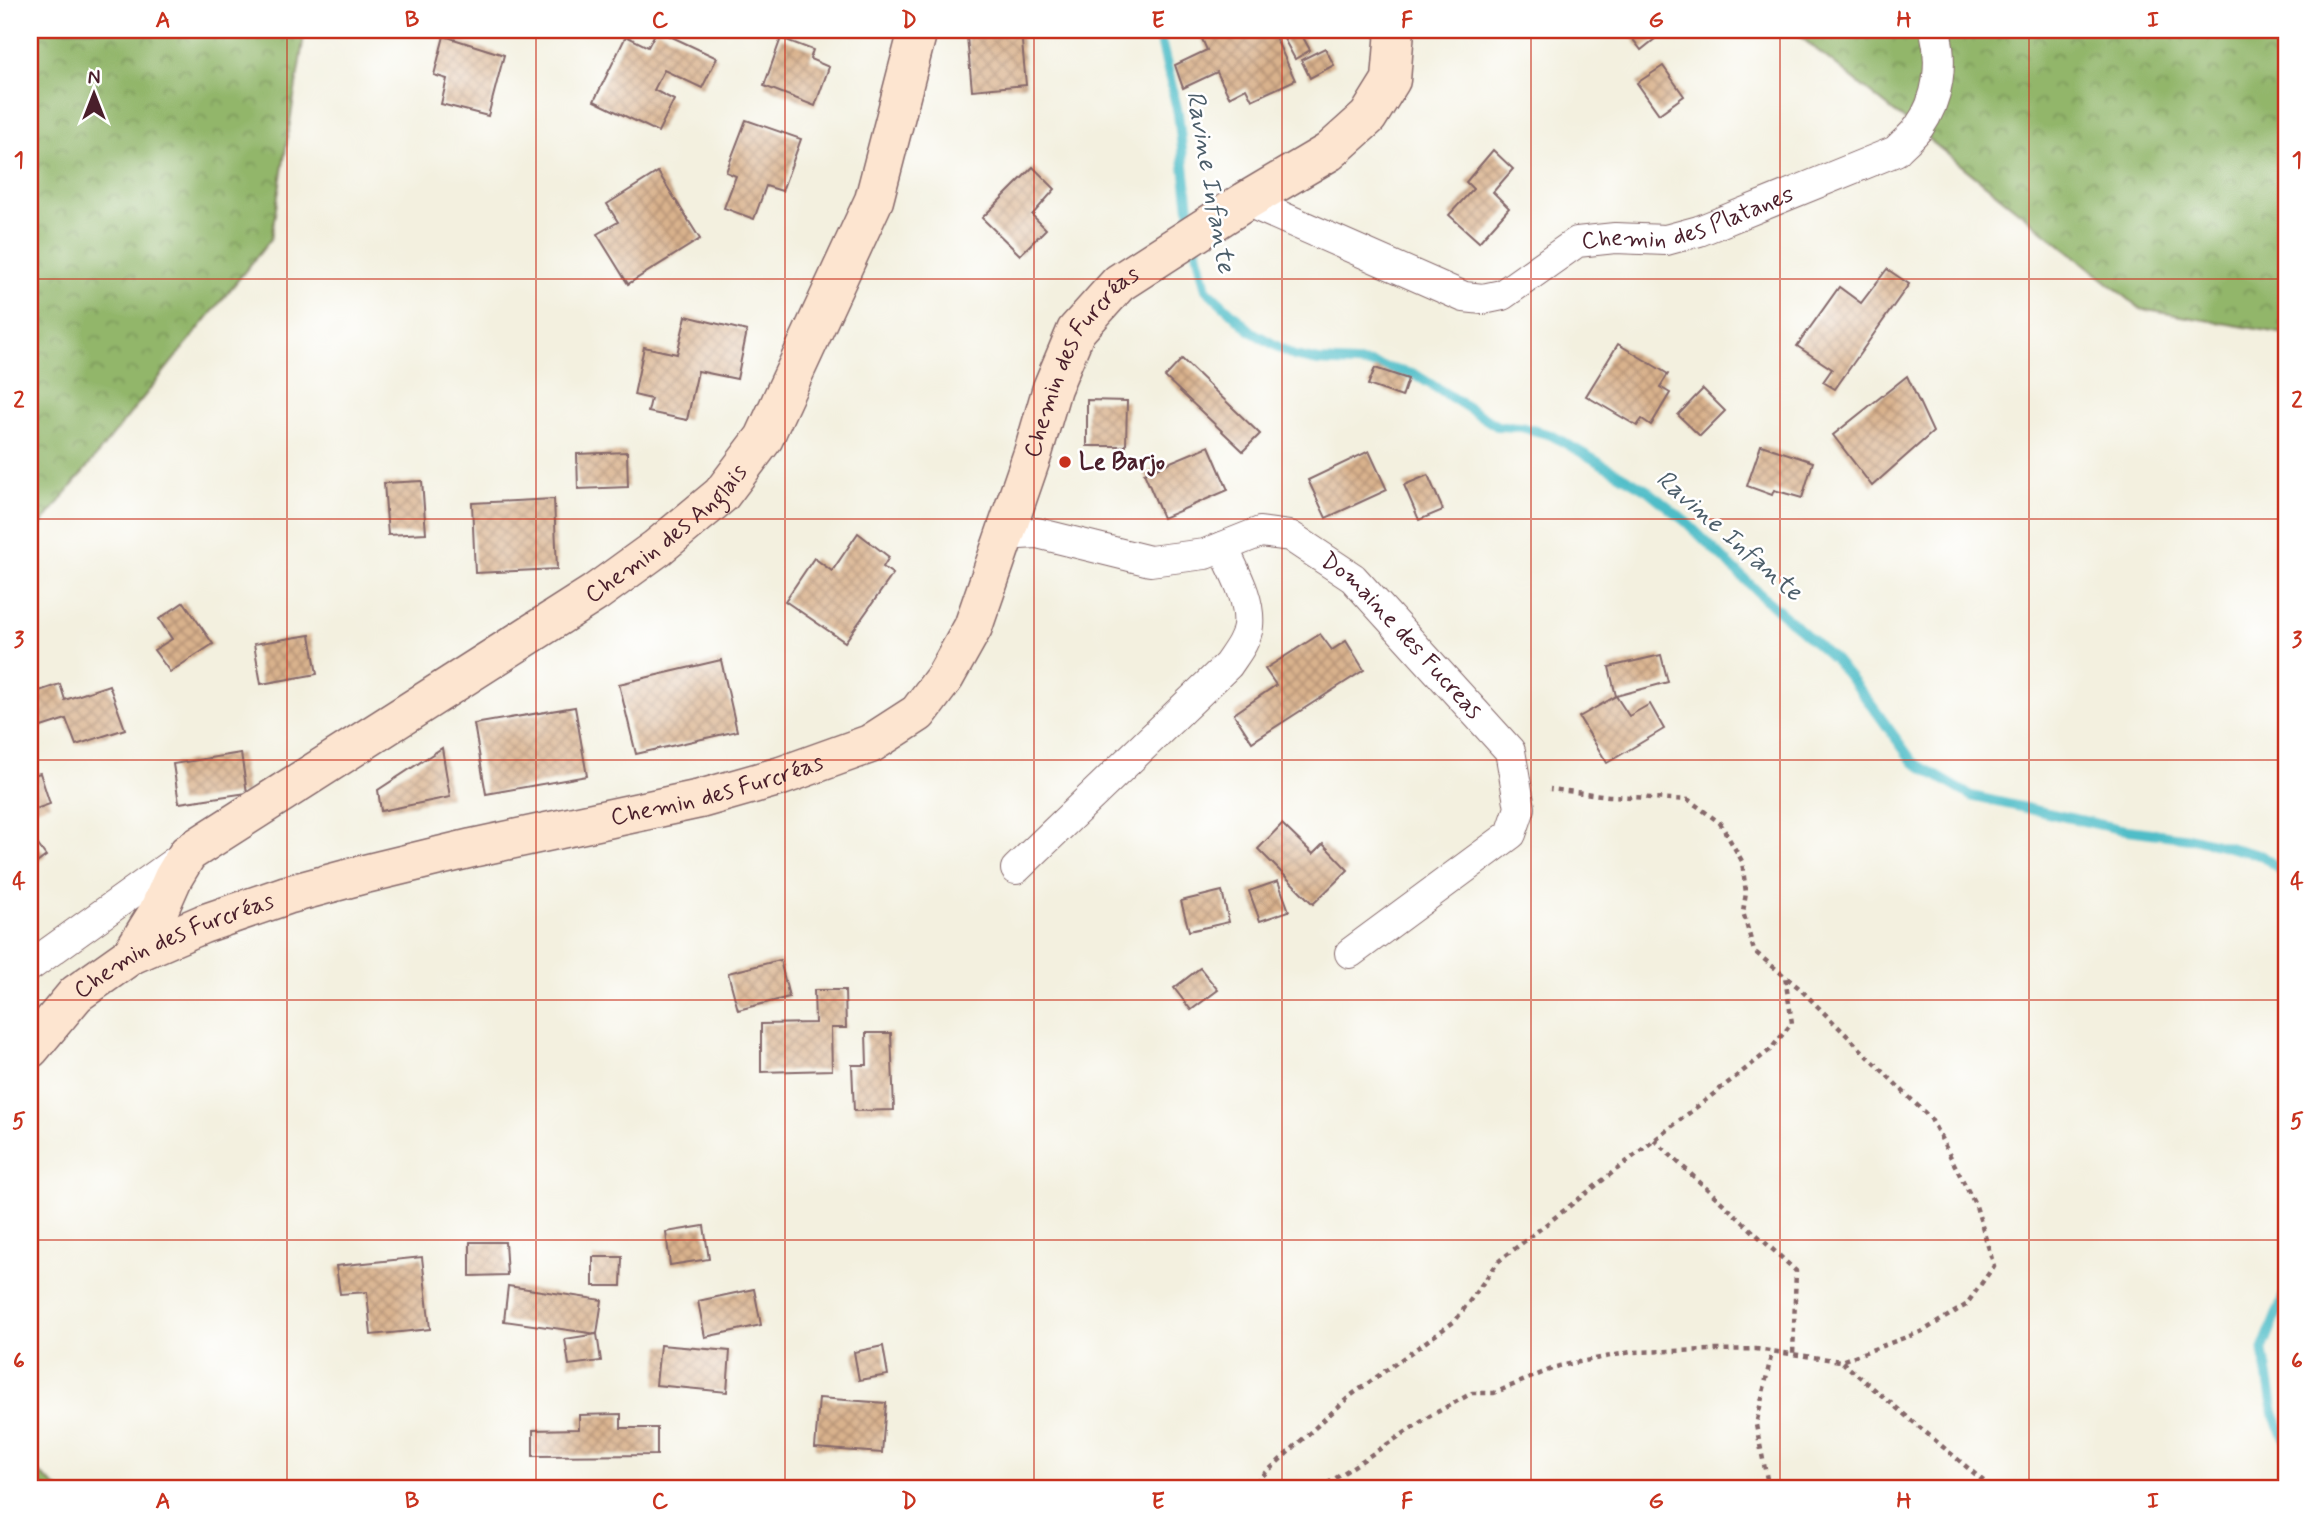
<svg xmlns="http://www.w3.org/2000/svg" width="2316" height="1519" font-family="Mynerve,sans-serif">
  <defs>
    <pattern id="forest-crowns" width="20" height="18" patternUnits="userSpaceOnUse" patternTransform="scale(1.75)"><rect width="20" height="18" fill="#92b66b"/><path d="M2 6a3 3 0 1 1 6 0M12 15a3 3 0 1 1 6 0" fill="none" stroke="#799358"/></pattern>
    <pattern id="building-cross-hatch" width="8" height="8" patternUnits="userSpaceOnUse" patternTransform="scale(1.75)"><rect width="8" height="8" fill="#d9b28d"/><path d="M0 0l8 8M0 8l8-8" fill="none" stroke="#b29073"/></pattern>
  </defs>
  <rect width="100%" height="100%" fill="#fff"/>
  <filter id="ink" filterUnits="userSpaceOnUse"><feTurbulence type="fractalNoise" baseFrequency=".0143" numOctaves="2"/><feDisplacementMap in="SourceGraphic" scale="14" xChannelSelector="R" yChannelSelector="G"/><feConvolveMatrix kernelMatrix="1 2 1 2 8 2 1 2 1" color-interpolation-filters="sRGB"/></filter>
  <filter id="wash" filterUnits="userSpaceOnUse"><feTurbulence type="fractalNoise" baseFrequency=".00686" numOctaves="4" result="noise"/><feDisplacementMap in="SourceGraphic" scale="28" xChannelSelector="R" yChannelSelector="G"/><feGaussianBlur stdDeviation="1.57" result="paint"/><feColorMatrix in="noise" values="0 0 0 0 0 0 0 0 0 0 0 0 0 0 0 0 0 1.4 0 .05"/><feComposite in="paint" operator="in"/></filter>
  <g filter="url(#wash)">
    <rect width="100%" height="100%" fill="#f3f0df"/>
    <g fill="url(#forest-crowns)" stroke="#6e6a4b" stroke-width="2">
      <polygon points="30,30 305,30 271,239 30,538"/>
      <polygon points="1792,30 2286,30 2286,334 2141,309"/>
      <polygon points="30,1465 58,1489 30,1489"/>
    </g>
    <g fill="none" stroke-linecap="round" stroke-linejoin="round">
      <g stroke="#4fbdc8" stroke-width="10">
        <polyline points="1155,30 1162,45 1178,113 1191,226 1206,289 1252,332 1294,356 1319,361 1372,364 1416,375 1497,426 1521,427 1551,435 1647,490 1686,522 1763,597 1835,660 1873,707 1913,762 1971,796 2120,829 2197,839 2263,856 2286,875"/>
        <polyline points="2286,1290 2263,1348 2274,1413 2286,1441"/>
      </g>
    </g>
    <g id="blocks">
      <g fill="url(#building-cross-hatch)">
        <polygon points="657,30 717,58 702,88 664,70 654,90 674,100 658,132 594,101 626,36 648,47"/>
        <polygon points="1198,30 1272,30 1295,80 1252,100 1246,88 1229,97 1217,72 1183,88 1175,65 1207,50"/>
        <polygon points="1299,30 1310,50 1295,59 1283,37"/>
        <polygon points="1626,30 1649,30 1656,38 1641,50"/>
        <polygon points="1021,31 1026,85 972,90 967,37"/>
        <polygon points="444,36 504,55 488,116 441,104 447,79 434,75"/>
        <polygon points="781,38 813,50 810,59 829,67 815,106 764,86"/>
        <polygon points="1325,48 1334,65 1310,78 1301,60"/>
        <polygon points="1663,66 1684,96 1659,114 1637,83"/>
        <polygon points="746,120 801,139 782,191 766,186 754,219 724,208 736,176 726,172"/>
        <polygon points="1493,150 1513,169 1493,192 1509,208 1479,242 1449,215 1473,189 1466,182"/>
        <polygon points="1033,167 1055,189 1032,215 1046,229 1020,255 982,218"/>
        <polygon points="658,172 700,239 628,284 597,234 618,222 607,204"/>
        <polygon points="1887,269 1909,284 1835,389 1823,382 1832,369 1797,346 1839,287 1861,303"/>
        <polygon points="686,316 747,331 737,379 698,371 687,420 648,412 651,399 634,395 644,347 677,354"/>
        <polygon points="1618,344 1668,374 1660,387 1670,393 1651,425 1642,419 1637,426 1586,396"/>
        <polygon points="1182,359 1260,434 1243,451 1165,377"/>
        <polygon points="1375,368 1408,379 1402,397 1368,385"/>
        <polygon points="1907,376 1933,432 1872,486 1833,435"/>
        <polygon points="1703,389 1725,411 1700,436 1678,415"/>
        <polygon points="1087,400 1127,401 1126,446 1087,446"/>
        <polygon points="1761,445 1813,462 1802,498 1774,490 1772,495 1747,486"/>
        <polygon points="1209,446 1228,490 1163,518 1144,473"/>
        <polygon points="1369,451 1387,490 1326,518 1308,480"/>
        <polygon points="627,452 628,487 578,489 577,454"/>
        <polygon points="1428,475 1443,510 1419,520 1404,485"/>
        <polygon points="422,481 426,533 388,535 384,483"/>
        <polygon points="554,499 557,569 475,573 472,503"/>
        <polygon points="858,533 889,557 883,567 893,574 845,642 785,601 814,558 832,571"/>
        <polygon points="184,602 213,644 170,672 154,650 172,639 159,619"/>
        <polygon points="1320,634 1332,650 1346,641 1364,670 1252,742 1234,714 1276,685 1265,669"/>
        <polygon points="310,635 317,674 261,684 254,644"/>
        <polygon points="1661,655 1668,682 1616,696 1629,716 1650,704 1664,729 1607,763 1579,717 1616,696 1609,667"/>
        <polygon points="721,660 737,731 636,754 619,684"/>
        <polygon points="60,684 65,700 109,685 125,729 76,745 66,719 32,730 30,723 30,694"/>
        <polygon points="575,707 587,776 486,794 474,724"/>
        <polygon points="442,748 450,797 381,811 378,790"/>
        <polygon points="241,753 247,793 179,803 173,764"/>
        <polygon points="40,773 50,804 30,811 30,776"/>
        <polygon points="1282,824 1313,854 1323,844 1348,870 1313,904 1258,849"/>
        <polygon points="30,834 46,856 30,868"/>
        <polygon points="1278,881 1289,911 1260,921 1249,891"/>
        <polygon points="1222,891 1229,922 1189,931 1181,901"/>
        <polygon points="780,960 789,997 738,1010 728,973"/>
        <polygon points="1200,968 1218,990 1191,1010 1174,988"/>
        <polygon points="814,990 845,990 846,1028 831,1028 832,1070 761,1072 761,1024 815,1023"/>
        <polygon points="866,1033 891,1033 894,1110 854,1111 852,1065 867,1065"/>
        <polygon points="704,1226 709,1259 670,1265 666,1232"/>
        <polygon points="470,1242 505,1242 507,1275 470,1276"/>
        <polygon points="422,1257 430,1329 371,1335 367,1292 340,1294 336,1266"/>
        <polygon points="593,1257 622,1257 621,1286 593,1286"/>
        <polygon points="508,1286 602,1300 597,1334 601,1361 569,1365 565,1339 597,1334 504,1321"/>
        <polygon points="754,1289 761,1325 705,1337 698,1301"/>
        <polygon points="660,1345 730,1351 727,1392 656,1385"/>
        <polygon points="883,1346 888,1375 859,1380 854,1352"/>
        <polygon points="819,1398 886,1403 882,1453 815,1448"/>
        <polygon points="621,1414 621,1428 657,1428 657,1455 533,1456 533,1430 579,1429 579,1415"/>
      </g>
    </g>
  </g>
  <g filter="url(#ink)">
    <use href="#blocks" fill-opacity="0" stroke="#85686a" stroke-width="2"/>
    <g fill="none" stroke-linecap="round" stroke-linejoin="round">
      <g stroke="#85686a" stroke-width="32">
        <g id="street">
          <path id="s1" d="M1246,201L1464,297L1483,299L1502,295L1577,242L1615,238L1666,240L1699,231L1896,151C1903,143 1913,136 1919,127C1939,99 1943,63 1935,30"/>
          <path id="s2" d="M1005,535L1037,533L1150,561L1205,554L1260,532L1290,536L1353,578L1510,751L1520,808L1511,834L1350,953"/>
          <path d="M1016,869L1228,665C1236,653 1246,641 1248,626C1251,599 1233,570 1223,547"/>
          <polyline points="30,966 182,857"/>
        </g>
      </g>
      <g stroke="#85686a" stroke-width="41">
        <g id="secondary">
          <path id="s3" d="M131,955L158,912L173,878L188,853L595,593L657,548L721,495L764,438L874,200L918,30"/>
          <path id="s4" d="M30,1049L76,994L131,955L203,924L287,895L365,874L472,848L700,799L781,776L870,744L918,713L945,677L973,627L1033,453L1052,388L1076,331L1119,283L1246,201L1329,152L1368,117L1391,80L1395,30"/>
        </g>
      </g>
      <g stroke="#85686a" stroke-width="4.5" stroke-dasharray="5 5" stroke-linecap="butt">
        <polyline points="1654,1140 1796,1271 1793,1355"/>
        <polyline points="1842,1362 1993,1489"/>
        <polyline points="1248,1489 1350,1396 1455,1321 1499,1261 1770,1050 1792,1023 1785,977"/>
        <polyline points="1319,1489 1430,1416 1472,1393 1494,1393 1559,1366 1631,1352 1756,1349 1841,1361 1923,1331 1966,1305 1994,1266 1976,1206 1931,1119 1798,987 1754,951 1743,912 1746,893 1742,861 1720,823 1689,800 1609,796 1550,789"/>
        <polyline points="1769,1489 1756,1425 1772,1352"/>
      </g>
      <use href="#street" stroke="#fff" stroke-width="30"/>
      <use href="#secondary" stroke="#fde5d0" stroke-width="38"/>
    </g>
  </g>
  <path fill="none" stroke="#c8321e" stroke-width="2" stroke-opacity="0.55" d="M287,30V1489M536,30V1489M785,30V1489M1034,30V1489M1282,30V1489M1531,30V1489M1780,30V1489M2029,30V1489M30,279H2286M30,519H2286M30,760H2286M30,1000H2286M30,1240H2286"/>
  <circle fill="#c8321e" stroke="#fff" stroke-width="2.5" cx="1065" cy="462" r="7"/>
  <g text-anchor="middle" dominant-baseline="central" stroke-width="5" stroke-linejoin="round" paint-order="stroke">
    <g font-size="24" fill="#4a1f2b" stroke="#fff">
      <text stroke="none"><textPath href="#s1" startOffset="483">Chemin des Platanes</textPath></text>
      <text stroke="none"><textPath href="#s4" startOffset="1358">Chemin des Furcréas</textPath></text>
      <text stroke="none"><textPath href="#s3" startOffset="693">Chemin des Anglais</textPath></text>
      <text stroke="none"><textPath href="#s2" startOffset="444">Domaine des Fucreas</textPath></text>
      <text stroke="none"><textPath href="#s4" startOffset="749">Chemin des Furcréas</textPath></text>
      <text stroke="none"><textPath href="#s4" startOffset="182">Chemin des Furcréas</textPath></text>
    </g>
    <g font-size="24" font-weight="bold" fill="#4a1f2b" stroke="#fff" text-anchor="start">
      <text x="1079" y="462">Le Barjo</text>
    </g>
    <g font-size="26" font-style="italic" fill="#4c5e6a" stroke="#fff">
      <text transform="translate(1210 182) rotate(80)">Ravine Infante</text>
      <text transform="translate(1729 536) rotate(41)">Ravine Infante</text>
    </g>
  </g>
  <rect width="2316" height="1519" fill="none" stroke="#fff" stroke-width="77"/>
  <g transform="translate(94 94)" stroke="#ffffff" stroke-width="5" paint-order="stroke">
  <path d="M0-5L12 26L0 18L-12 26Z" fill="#4a1f2b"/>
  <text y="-10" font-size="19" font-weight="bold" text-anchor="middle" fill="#4a1f2b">N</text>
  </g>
  <rect x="38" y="38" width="2240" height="1442" fill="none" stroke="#c8321e" stroke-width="2.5"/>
  <g font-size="23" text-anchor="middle" font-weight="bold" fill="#c8321e">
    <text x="163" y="27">A</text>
    <text x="412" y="27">B</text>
    <text x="660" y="27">C</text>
    <text x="909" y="27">D</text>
    <text x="1158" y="27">E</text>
    <text x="1407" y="27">F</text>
    <text x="1656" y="27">G</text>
    <text x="1904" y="27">H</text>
    <text x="2153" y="27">I</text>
    <text x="19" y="167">1</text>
    <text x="2297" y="167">1</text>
    <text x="19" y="407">2</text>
    <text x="2297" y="407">2</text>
    <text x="19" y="647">3</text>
    <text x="2297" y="647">3</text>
    <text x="19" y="888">4</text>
    <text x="2297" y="888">4</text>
    <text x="19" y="1128">5</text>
    <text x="2297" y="1128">5</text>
    <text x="19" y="1368">6</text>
    <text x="2297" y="1368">6</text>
    <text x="163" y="1508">A</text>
    <text x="412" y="1508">B</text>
    <text x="660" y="1508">C</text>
    <text x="909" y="1508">D</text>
    <text x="1158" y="1508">E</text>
    <text x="1407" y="1508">F</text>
    <text x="1656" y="1508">G</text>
    <text x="1904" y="1508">H</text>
    <text x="2153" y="1508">I</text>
  </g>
</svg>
